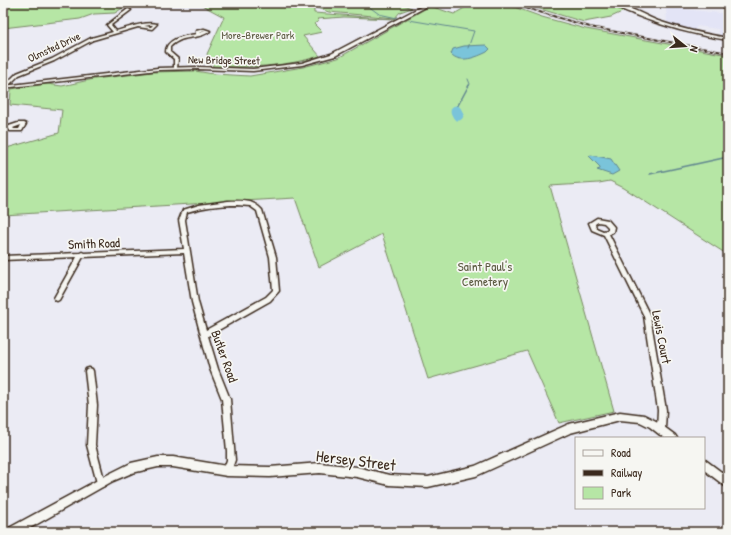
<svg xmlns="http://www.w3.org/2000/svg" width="731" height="535" font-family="'Patrick Hand',sans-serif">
  <rect width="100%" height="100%" fill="#ebebf4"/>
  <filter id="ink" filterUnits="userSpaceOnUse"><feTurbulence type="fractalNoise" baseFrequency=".025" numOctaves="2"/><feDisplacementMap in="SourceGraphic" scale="8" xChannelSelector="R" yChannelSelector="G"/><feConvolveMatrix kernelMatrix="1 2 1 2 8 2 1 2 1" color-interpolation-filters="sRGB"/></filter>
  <g filter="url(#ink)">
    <polygon fill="#e3e4f6" points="666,7 728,14 728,36 720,35 718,29 697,26 694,31 667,25"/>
    <g fill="#b6e6a5" stroke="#788862">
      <polygon points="3,3 130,3 115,13 94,14 80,19 3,28"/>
      <path d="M198,3H397L412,8L400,12L395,18L329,12L314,7V13L395,19L344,17L317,19L319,21L314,24L322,32L303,36L320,56C284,67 249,68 213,66L207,54L224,17Z"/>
      <polygon points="473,3 503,3 542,17 586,29 728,55 728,255 624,188 610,181 599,183 550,186 614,411 559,423 527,351 428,379 382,234 319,267 295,198 3,215 3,149 59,133 62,110 10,105 11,89 47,84 62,86 94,79 153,72 195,71 214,74 250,76 303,67 338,58 430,6 454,14"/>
      <polygon points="520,3 607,3 624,11 611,17 584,22"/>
    </g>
    <g fill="#7ac4da" stroke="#61868f">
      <path d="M486,45L490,49L487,52C477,57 460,64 451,54L453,49L464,46Z"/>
      <polygon points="591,155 611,159 619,171 612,175 597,170 600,169 600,167 589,156"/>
    </g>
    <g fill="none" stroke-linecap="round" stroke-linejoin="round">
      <g stroke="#61868f" stroke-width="1">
        <polyline points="364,3 379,14 397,18"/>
        <polyline points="409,20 474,31 468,48"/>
        <polyline points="468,79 470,84 469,86"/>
      </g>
      <g stroke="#61868f" stroke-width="1.5">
        <polyline points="456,109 469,85"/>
        <polyline points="650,174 728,157"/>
      </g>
      <polyline stroke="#7ac4da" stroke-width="11" points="456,111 458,115"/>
      <g stroke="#3b2a1e" stroke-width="3">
        <g id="minor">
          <path d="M128,9L131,10L111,25L116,31C127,28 146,21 157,24L152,29L138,27L93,40L54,61L19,75L7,87L4,86L17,73L52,59L91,38L113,32L107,25ZM150,25H153L151,27L144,26Z"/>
          <path d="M204,29L210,31C198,41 184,33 170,47V52L178,59L177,68L174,69V59L166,52C166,38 185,36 196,34V31ZM204,31H205L200,33H199Z"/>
          <polygon points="3,44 5,46 3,47"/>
          <path d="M18,123H24L26,124L22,131H10L9,129L3,130V128ZM21,125L19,129H14L13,128Z"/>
          <path d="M228,201C240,201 253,199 262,210L276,257L279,291L270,301L208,336L218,369L230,399L235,460L230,474L227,475L224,474L223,471L227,460V451L222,399L210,369L192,302L184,253L83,257L59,300L57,301L55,300L54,298L77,257L3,260V256L80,253L82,252L84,253L184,249L179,220L183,210L199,205ZM237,205L250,206L257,211L270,257L273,290L266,297L206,330L198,302L185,220L187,212C203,207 221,205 237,205Z"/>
          <path d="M597,218L608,220L614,227L613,232L609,234L650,316L666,410L665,429L664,432L661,433L658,432L657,429L658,410L644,316L604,235L592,230L589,223ZM598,222L604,223L608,227V230L603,231L596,228L595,224Z"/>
          <polygon points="89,368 92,369 93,371 97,405 95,445 105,483 104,486 101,487 98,486 97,483 87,445 89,405 85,371 86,369"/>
        </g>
      </g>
      <g stroke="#3b2a1e" stroke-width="3">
        <g id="tertiary">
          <polygon points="428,3 433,3 335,56 302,65 253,71 198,69 158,70 3,88 3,86 158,68 198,67 253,69 302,63 331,54"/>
          <polygon points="620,412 644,415 656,421 675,435 677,438 664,438 650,427 640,422 620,420 570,433 476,476 428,487 389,485 357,477 320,473 270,477 227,476 173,467 158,467 132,473 113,481 23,532 8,532 9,528 107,475 131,463 158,457 173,457 227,466 270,467 320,463 357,467 389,475 428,477 475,466 569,424"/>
          <polygon points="704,459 728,477 728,488 725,486 704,470"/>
        </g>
      </g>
      <g stroke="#3b2a1e" stroke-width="3">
        <path id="secondary" d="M611,3C623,3 645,16 658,21C681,29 704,34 728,38V40C695,35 664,27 633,14C626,11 617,8 611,3Z"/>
      </g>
      <use href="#minor" fill="#f6f6f2" fill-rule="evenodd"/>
      <use href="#tertiary" fill="#f6f6f2" fill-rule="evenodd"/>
      <use href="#secondary" fill="#f6f6f2" fill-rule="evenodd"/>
      <g stroke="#3b2a1e" stroke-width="2">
        <polyline id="rail" points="509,3 590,27 728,53"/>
      </g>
      <use href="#rail" stroke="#f6f6f2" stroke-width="1" stroke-dasharray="3.5" stroke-linecap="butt"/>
    </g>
  </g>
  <g text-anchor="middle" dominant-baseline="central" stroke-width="3.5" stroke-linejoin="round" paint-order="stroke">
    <g font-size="11" fill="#5a5940" stroke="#f6f6f2">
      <text x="258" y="35">More-Brewer Park</text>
    </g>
    <g font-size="11" fill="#3b2a1e" stroke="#f6f6f2">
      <text transform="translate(54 47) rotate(-25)">Olmsted Drive</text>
      <text transform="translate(224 60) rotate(1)">New Bridge Street</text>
    </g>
    <g font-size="13" fill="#3b2a1e" stroke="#f6f6f2">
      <text transform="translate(94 243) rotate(-2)">Smith Road</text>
      <text transform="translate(662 337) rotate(79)">Lewis Court</text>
      <text transform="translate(225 356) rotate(70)">Butler Road</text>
    </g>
    <g font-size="13" fill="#5a5940" stroke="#f6f6f2">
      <text x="485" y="266">Saint Paul's<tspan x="485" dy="15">Cemetery</tspan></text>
    </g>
    <g font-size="16" fill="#3b2a1e" stroke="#f6f6f2">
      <text transform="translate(356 460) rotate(7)">Hersey Street</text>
    </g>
  </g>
  <rect width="731" height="535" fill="none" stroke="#f6f6f2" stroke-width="16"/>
  <rect x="8" y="8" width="715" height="519" fill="none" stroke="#3b2a1e" stroke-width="1.5" filter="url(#ink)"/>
  <rect x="575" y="437" width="130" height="72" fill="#f6f6f2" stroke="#aba49d"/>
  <rect x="583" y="450" width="20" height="6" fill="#f6f6f2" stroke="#aba49d"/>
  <text x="611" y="457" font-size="12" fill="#3b2a1e">Road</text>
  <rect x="583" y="470" width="20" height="6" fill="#3b2a1e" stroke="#aba49d"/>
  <text x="611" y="477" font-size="12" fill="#3b2a1e">Railway</text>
  <rect x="583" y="487" width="20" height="12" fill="#b6e6a5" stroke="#aba49d"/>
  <text x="611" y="497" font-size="12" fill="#3b2a1e">Park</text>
  <g transform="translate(685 46) rotate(107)" stroke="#f6f6f2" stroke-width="3" paint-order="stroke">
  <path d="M0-3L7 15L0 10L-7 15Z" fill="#3b2a1e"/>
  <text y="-6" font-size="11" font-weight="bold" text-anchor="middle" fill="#3b2a1e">N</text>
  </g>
</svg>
